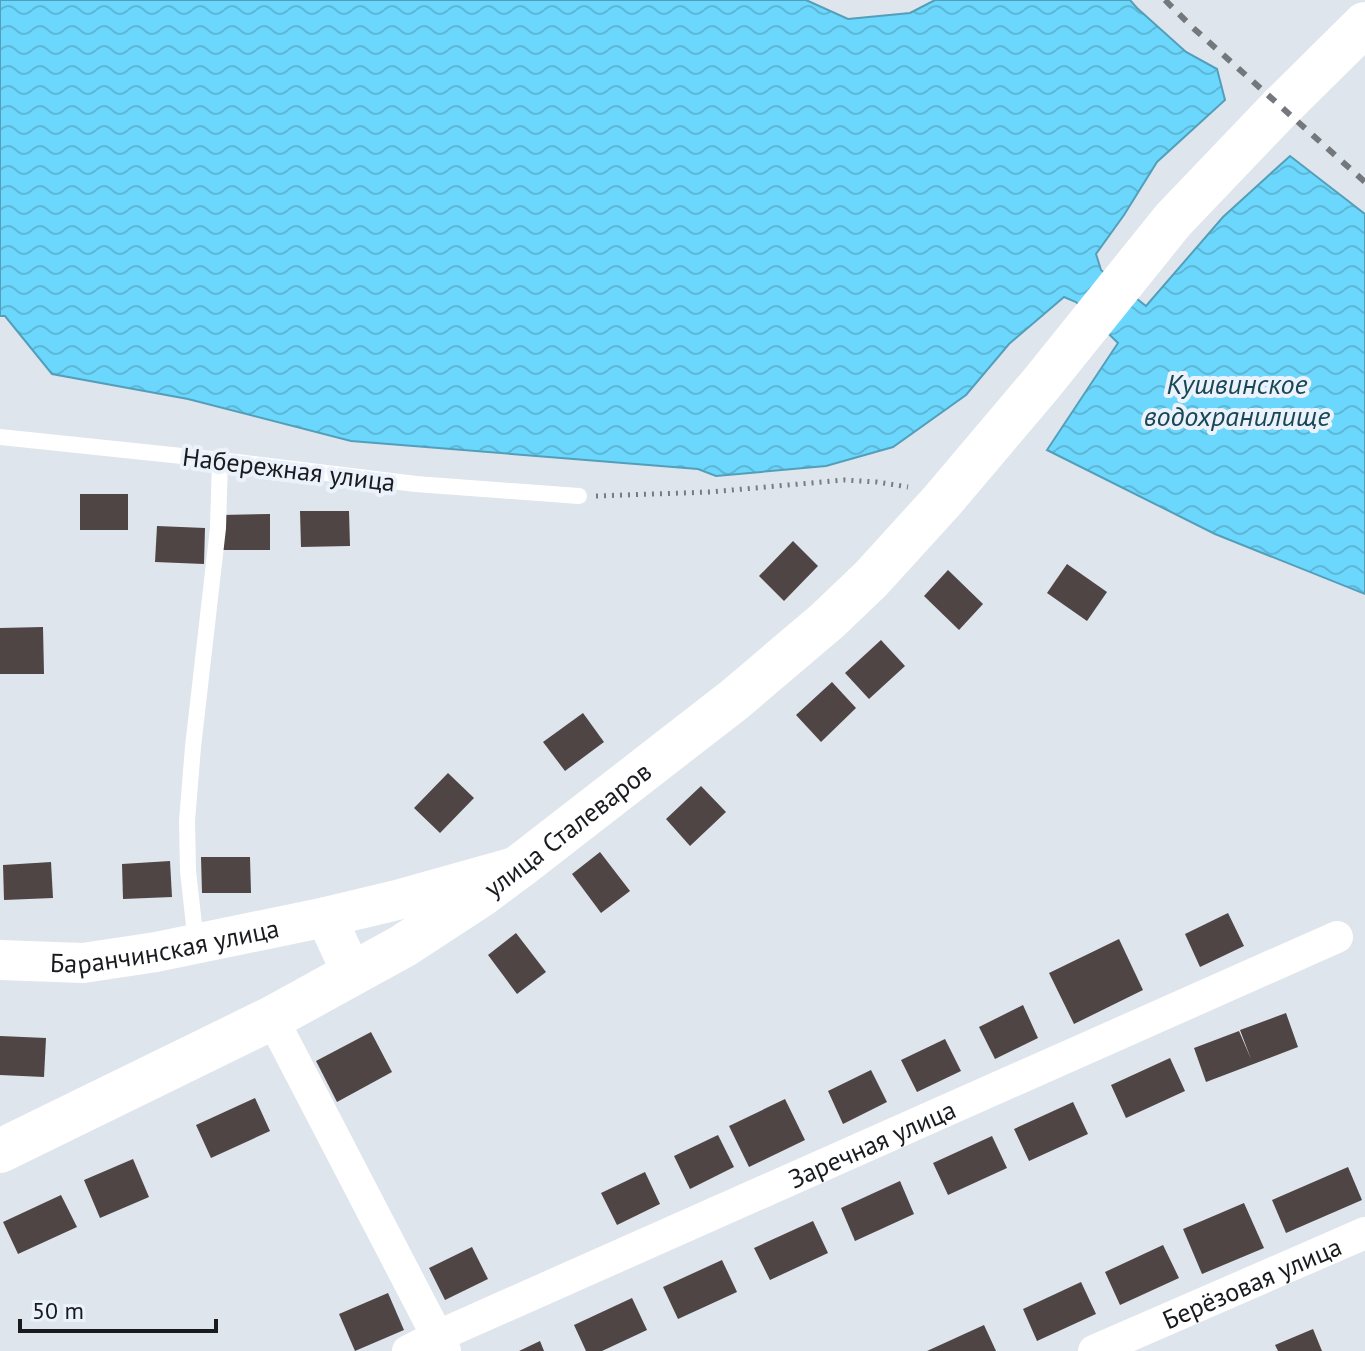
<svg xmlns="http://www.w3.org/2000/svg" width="1365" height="1351" font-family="'PT Sans',sans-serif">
  <defs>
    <pattern id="water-waves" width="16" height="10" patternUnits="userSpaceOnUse" patternTransform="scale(2)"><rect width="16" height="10" fill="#6cd7fd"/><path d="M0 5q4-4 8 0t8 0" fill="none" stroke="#5db8d8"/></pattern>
  </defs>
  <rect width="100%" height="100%" fill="#dfe5ed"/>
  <polygon fill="url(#water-waves)" stroke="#539fba" stroke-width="2" points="0,0 806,0 848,19 910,13 935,0 1130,0 1137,8 1186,52 1217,69 1225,100 1157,162 1124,215 1096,254 1101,270 1146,306 1223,217 1290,156 1365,214 1365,594 1215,534 1047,450 1118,343 1076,302 1064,297 1009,344 966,395 893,447 826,466 716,476 698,469 351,441 188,399 52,374 5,316 0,316"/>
  <g fill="#4e4544">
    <rect x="80" y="494" width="48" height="36"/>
    <polygon points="300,511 349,511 350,546 301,547"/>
    <polygon points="270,514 270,550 221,550 221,515"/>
    <polygon points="157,526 205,528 204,564 155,562"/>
    <polygon points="793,541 818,566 784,601 759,576"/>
    <polygon points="1067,564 1107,592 1087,621 1047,593"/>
    <polygon points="948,570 983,604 959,630 924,596"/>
    <polygon points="43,627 44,674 0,674 0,628"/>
    <polygon points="881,640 905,666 869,699 845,673"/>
    <polygon points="832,682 856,708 821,742 796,715"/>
    <polygon points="583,713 604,742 565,771 543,742"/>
    <polygon points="448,773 474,798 440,833 414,808"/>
    <polygon points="701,786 726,812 690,846 666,819"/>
    <polygon points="600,852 630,891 601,913 572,874"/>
    <polygon points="201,857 250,857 251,893 202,893"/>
    <polygon points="170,861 172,897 123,899 122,864"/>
    <polygon points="51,862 53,898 4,900 3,865"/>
    <polygon points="1228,913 1244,946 1200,967 1185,934"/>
    <polygon points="516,933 546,972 517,994 488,955"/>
    <polygon points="1119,939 1143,990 1074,1024 1049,973"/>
    <polygon points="1023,1005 1038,1038 995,1059 979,1027"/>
    <polygon points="1286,1013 1298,1047 1206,1082 1194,1048 1239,1031 1251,1059 1240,1030"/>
    <polygon points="371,1032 392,1072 337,1102 316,1061"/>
    <polygon points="0,1036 46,1038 44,1077 0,1075"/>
    <polygon points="945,1039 961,1071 917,1092 901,1060"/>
    <polygon points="1170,1058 1185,1091 1126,1118 1111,1085"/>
    <polygon points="871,1070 887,1102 843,1124 828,1091"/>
    <polygon points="255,1098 270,1131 211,1158 196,1125"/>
    <polygon points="785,1099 805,1140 749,1167 729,1126"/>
    <polygon points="1073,1102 1088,1134 1029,1161 1014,1129"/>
    <polygon points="718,1135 734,1167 690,1189 674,1156"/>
    <polygon points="992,1136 1007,1168 948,1195 933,1163"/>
    <polygon points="133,1159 149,1197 100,1218 84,1180"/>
    <polygon points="1348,1167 1362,1200 1286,1233 1272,1200"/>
    <polygon points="645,1172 660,1204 617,1225 601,1193"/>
    <polygon points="900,1181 914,1214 855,1241 841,1208"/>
    <polygon points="61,1195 77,1227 18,1254 3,1222"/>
    <polygon points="1244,1203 1264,1248 1202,1274 1183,1229"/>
    <polygon points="813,1221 828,1253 770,1280 754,1248"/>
    <polygon points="1163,1245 1179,1278 1120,1305 1105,1272"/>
    <polygon points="472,1247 488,1279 445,1300 429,1268"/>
    <polygon points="722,1260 737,1292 678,1319 663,1287"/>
    <polygon points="1081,1282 1096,1314 1037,1341 1023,1309"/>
    <polygon points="388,1293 404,1330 355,1351 339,1314"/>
    <polygon points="632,1298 647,1330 602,1351 586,1351 574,1325"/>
    <polygon points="984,1325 996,1351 927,1351"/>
    <polygon points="1313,1329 1322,1351 1278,1351 1275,1345"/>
    <polygon points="540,1341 544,1351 519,1351"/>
  </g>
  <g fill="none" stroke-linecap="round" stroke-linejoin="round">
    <polyline stroke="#787c81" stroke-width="5" stroke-dasharray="2 6" stroke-linecap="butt" points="596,496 710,492 844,480 877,482 908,487"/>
    <g stroke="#fff" stroke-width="16">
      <polyline points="0,437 220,460 416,484 579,496"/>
      <polyline points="196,943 188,871 187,821 193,747 218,528 220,460"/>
    </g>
    <g stroke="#fff" stroke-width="32">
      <polyline points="272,1018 445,1351"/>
      <path id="s1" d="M408,1351L438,1336L1337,937"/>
      <path id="s2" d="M1094,1351L1365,1233"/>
    </g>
    <g stroke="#fff" stroke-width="40">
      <polyline points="326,917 397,900 511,868"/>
      <path id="s3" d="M0,960L83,963L156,952L326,917L352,973"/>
    </g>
    <path stroke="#fff" stroke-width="44" id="s4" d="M0,1151L272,1018L403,946L481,895L520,866L734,700L827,621L871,579L942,501L1041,384L1173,220L1281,107L1365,24"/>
    <polyline stroke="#74787d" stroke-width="6" stroke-dasharray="10 10" stroke-linecap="butt" points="1165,0 1191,26 1365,182"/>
  </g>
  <g text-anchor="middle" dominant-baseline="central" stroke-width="8" stroke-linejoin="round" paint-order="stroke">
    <g font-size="26" fill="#191b1e" stroke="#ecf2fb">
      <text transform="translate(289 469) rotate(7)">Набережная улица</text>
      <text stroke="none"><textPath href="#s4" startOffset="654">улица Сталеваров</textPath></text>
      <text stroke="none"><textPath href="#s3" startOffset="166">Баранчинская улица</textPath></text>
      <text stroke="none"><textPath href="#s1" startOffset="508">Заречная улица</textPath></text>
      <text stroke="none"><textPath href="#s2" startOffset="172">Берёзовая улица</textPath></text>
    </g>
    <g font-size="28" font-style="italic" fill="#184756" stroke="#ecf2fb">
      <text x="1237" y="383">Кушвинское<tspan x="1237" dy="32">водохранилище</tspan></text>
    </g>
  </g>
  <path d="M20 1319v12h196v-12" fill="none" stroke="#191b1e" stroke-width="4"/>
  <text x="32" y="1319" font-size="24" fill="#191b1e" stroke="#ecf2fb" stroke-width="6" paint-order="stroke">50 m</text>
</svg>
